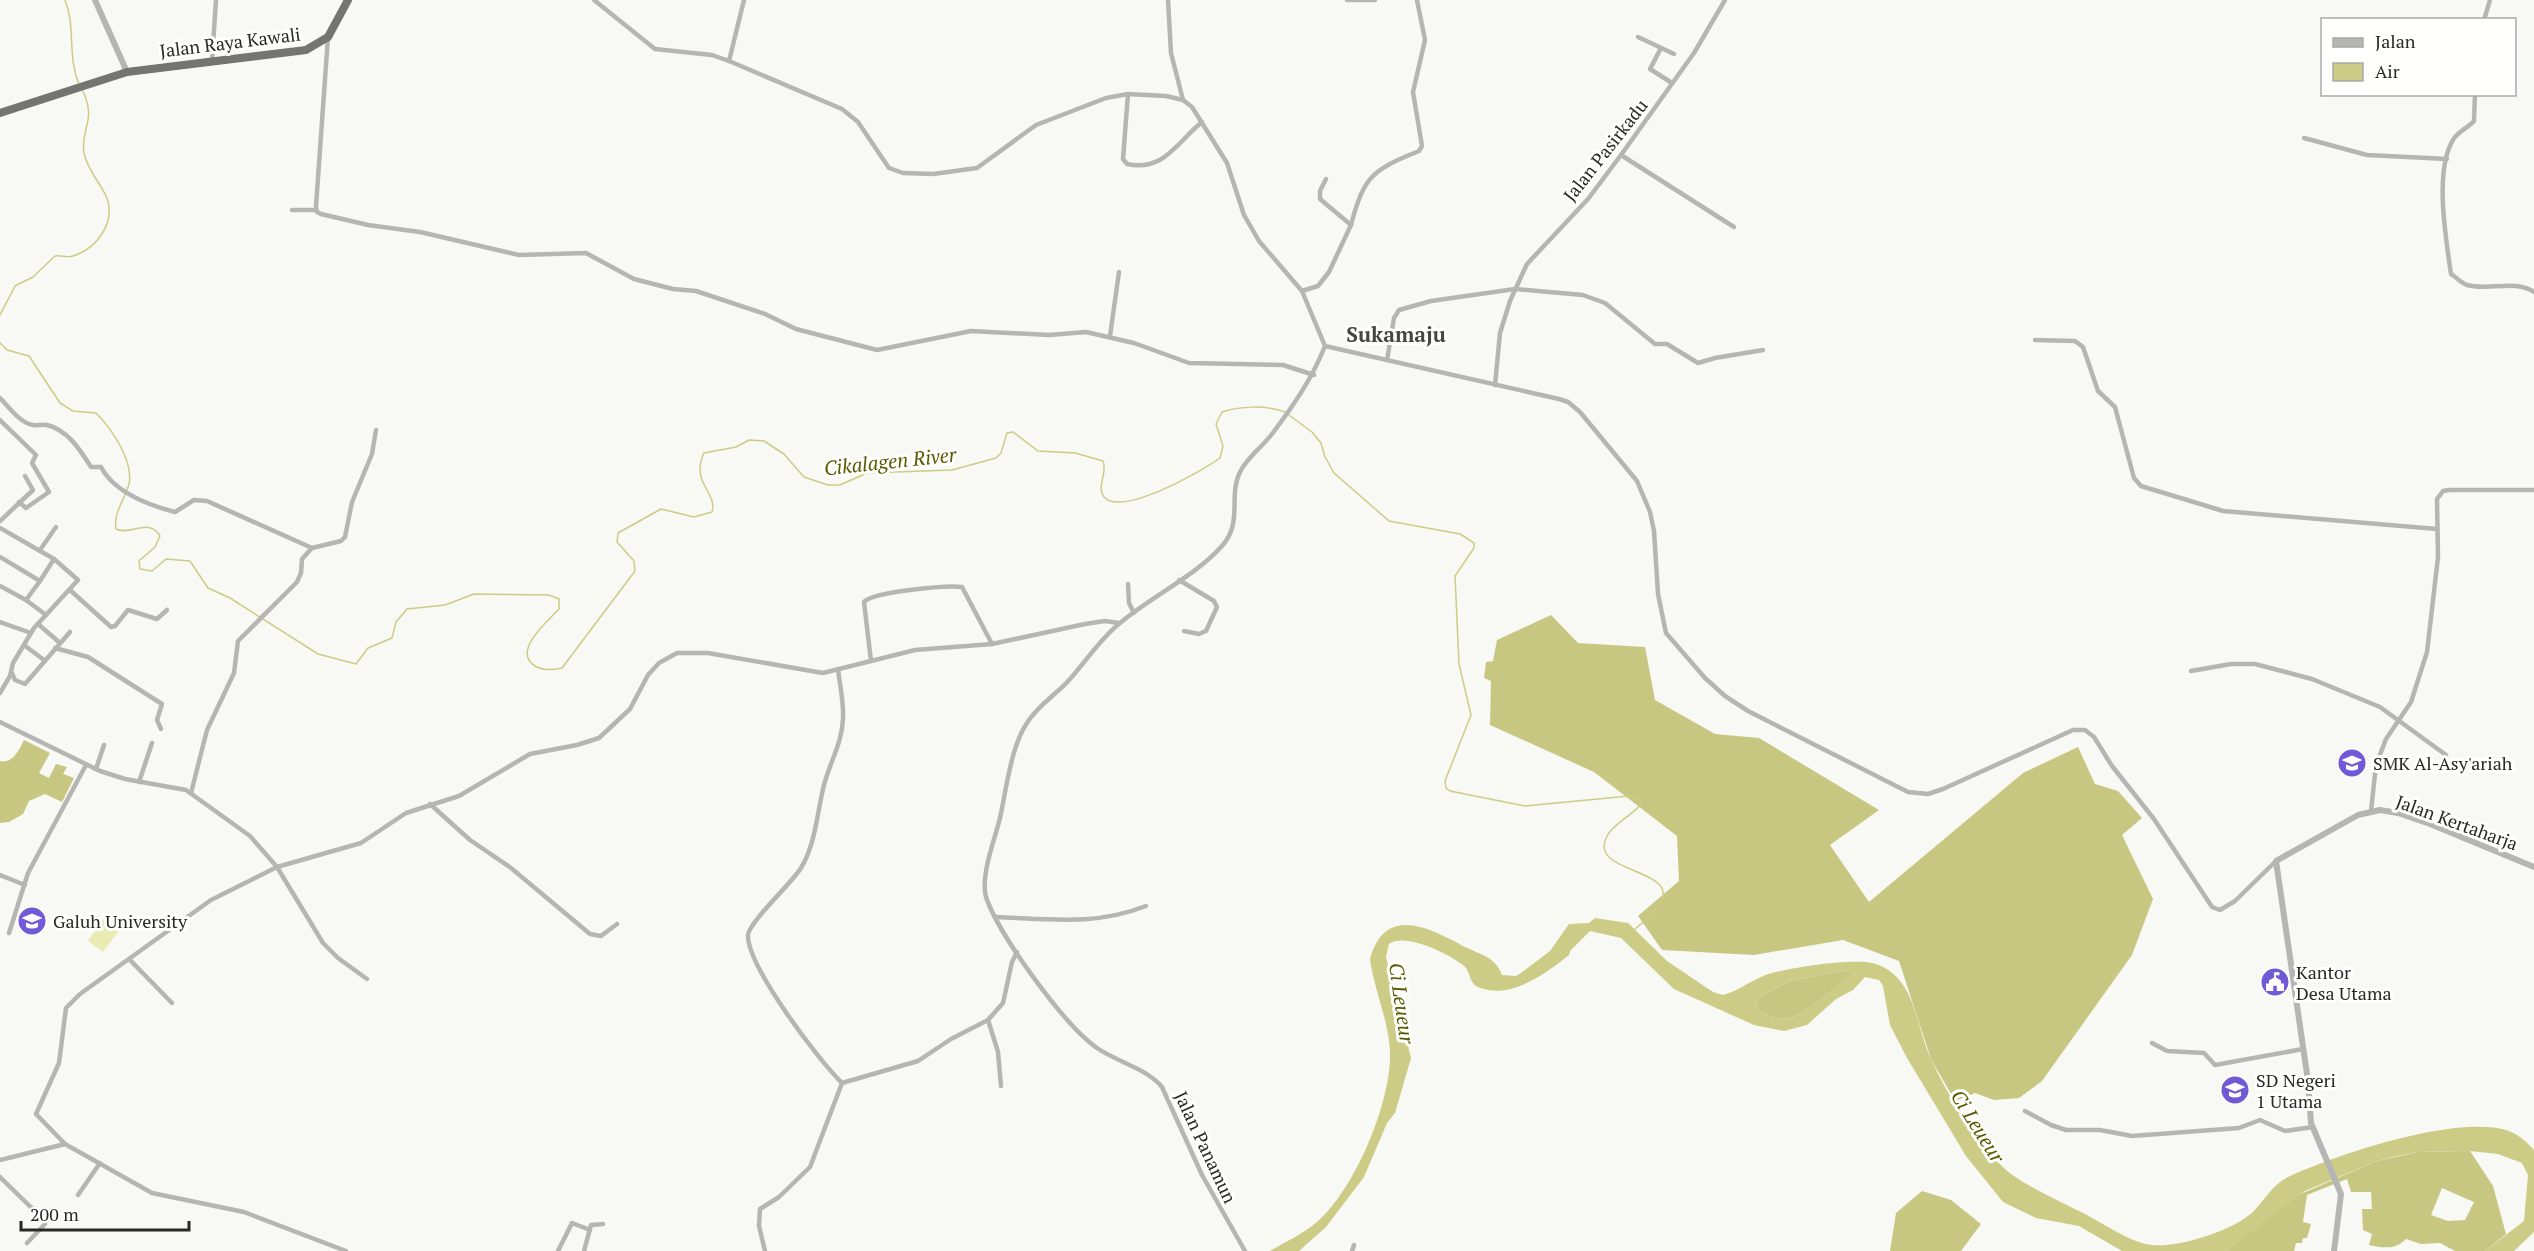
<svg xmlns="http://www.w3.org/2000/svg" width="2534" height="1251" font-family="'PT Serif',serif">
  <rect width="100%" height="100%" fill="#f8f8f4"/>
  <polygon fill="#eaeab3" points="105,917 118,932 103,952 88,941"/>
  <g fill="#c8c782" fill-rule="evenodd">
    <polygon points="1551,615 1578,643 1645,647 1655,700 1715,734 1759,738 1879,810 1830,845 1869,902 2023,773 2078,747 2095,784 2118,791 2142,818 2122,835 2153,899 2132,955 2042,1081 2019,1098 1994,1100 1975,1093 1955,1101 1931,1059 1899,961 1843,940 1754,955 1662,950 1638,916 1679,881 1677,836 1594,772 1490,725 1491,681 1484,678 1486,662 1493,661 1497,640"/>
    <path d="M24,740L50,753L39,773L49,778L56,764L67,767L63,774L74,778L62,802L45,794L29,801L23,814L9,822L0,823V761C13,764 19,750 24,740Z"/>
    <path d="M1846,970L1854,972C1839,984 1801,1020 1782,1019C1774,1019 1762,1013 1756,1009L1758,998L1789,981Z"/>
    <path d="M2470,1151L2493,1186L2506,1234L2485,1251H2455L2440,1243L2421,1244L2406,1239C2395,1250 2384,1248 2369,1245L2372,1234L2363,1230L2362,1209H2372L2371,1192H2351L2347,1179L2307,1195L2303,1222L2311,1224L2307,1238H2303L2302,1243H2296L2294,1251H2226L2296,1196L2377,1161L2418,1152ZM2442,1188L2474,1202L2465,1220L2448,1221L2431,1215Z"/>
    <polygon points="1922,1191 1951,1200 1981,1224 1961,1251 1890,1251 1896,1213"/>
  </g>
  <path fill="#cccc86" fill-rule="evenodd" d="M1595,918L1628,923L1667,961L1713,992L1723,995C1738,991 1749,982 1763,976C1782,968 1852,958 1872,963C1916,974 1915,1025 1931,1059C1948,1096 1974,1138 2003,1167C2017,1182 2065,1204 2085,1214C2102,1223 2134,1244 2152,1245C2179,1248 2235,1230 2254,1211C2266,1198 2273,1184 2290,1176C2338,1154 2455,1115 2506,1130C2518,1134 2526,1141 2534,1150V1232L2514,1251H2485L2524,1221L2528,1175L2522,1163L2498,1154L2470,1151L2418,1152L2397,1156L2377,1161L2305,1191L2226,1251H2122L2079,1226L2036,1218L2003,1202L1966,1156L1907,1058L1890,1025L1883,986L1879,980L1865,977L1853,990L1836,999L1807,1025L1784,1031L1754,1025L1674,989L1621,938L1590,931L1570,951L1569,955C1545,974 1508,1002 1476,986C1469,981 1470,971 1464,966C1450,954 1405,932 1389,944L1386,957L1411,1058L1395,1113L1387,1123L1364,1177L1326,1227L1299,1251H1270C1285,1242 1303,1234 1317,1222C1354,1190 1389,1107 1390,1058C1391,1025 1374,991 1370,959C1385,904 1430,928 1463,946C1479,954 1496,957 1502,975L1516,976L1521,973L1550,951L1569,924L1589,923ZM1846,970L1853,972C1839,984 1801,1020 1782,1019C1774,1019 1762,1013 1756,1009L1758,998L1789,981Z"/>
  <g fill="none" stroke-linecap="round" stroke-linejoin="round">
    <g stroke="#cccc86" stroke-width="1.5">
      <path d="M65,0C76,27 67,56 79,84"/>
      <path d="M0,315L15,286L33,277L55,256C61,255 67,258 73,256C98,248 118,220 105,194C98,180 87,169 84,153C80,128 97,122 83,91"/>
      <path d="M0,343L7,350L29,356L60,403L73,411L96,413C111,428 134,461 129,484C125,499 113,513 116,529C130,536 149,517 160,536L155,547L139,561L140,569L152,571L166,559L190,561L208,588L230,598L318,654L356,664L368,648L392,638L396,622L407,609L445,605L474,594L549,595L559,599V609C549,620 511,651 535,666C543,671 553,670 562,668L635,571L634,561L617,542L618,533L661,509L694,517L712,512C718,493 690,483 704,453L736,447L749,440L764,441L784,454L804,477L828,485H840L867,473L952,470L996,458L1001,453L1007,433L1013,432L1038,451L1075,453L1103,461C1108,473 1096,487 1104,497C1122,517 1202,471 1220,458L1223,446L1216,424L1222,412C1240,406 1267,405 1285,412"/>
      <path d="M1289,415L1312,432L1321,443L1325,457L1334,473L1389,521L1460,534L1474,543V548L1455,576L1459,664L1471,715L1445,781L1446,788L1450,791L1525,806L1629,796L1641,800V804C1632,816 1614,823 1607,836C1586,875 1685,867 1659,906C1653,915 1643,922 1635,929"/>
    </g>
    <g stroke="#b5b5b3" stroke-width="4.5">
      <path d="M594,0L655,49L712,55L729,61L842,109L858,122L889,168L903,173L933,174L977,168L1036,125L1106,98L1128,94L1166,96L1183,100L1192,107L1227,163L1244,215L1259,241L1302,291L1325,346C1312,379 1293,406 1272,434C1262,447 1249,456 1241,470C1227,495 1244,521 1222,546C1194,577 1152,596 1120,623C1101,638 1086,661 1070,679C1056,695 1038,705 1027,723C1011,746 1006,791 1000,818C995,839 980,876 986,897C998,934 1065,1026 1097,1048C1117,1062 1146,1068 1162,1087L1202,1175L1245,1251"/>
      <polyline points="1168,0 1171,53 1183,100"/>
      <polyline points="1347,0 1375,0"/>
      <polyline points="2484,20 2490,0"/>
      <polyline points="328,37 316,206 317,212 321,214 368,225 420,232 519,255 586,253 634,279 673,289 696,291 765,314 796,329 877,350 971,331 1049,335 1086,332 1134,343 1189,363 1283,365 1314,375"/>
      <polyline points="1638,37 1674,54"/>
      <polyline points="1661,48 1650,69 1672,83"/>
      <polyline points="212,60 216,0"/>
      <polyline points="729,61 744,0"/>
      <path d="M1128,94L1123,159L1127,164C1164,172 1176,143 1202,122"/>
      <path d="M2475,94L2474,121C2468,128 2458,131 2453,140C2434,171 2446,239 2451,274C2456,277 2461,283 2467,285C2488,291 2516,279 2534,292"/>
      <polyline points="2304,138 2367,155 2447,159"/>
      <polyline points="1621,155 1734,227"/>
      <polyline points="292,210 316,210"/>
      <path d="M1351,225C1364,176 1372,170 1419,151L1422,146L1413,92L1425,40L1417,0"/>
      <polyline points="1302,291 1318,286 1329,272 1351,225 1320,199 1320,191 1326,179"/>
      <polyline points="1110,336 1119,272"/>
      <polyline points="2035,340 2075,341 2083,347 2098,391 2115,407 2134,478 2141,486 2223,511 2437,529"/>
      <polyline points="1325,346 1559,399 1568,402 1580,412 1637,481 1650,512 1654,531 1658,594 1666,633 1705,678 1725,696 1748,711 1908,792 1928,794 1943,789 2073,730 2085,730 2094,737 2112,766 2154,819 2212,907 2220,910 2235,901 2276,861"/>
      <polyline points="1387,360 1394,318 1399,310 1431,301 1515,289 1583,295 1605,303 1655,344 1667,344 1698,363 1715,358 1763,350"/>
      <polyline points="1495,385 1500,333 1510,301 1527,264 1588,199 1621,155 1694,53 1725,0"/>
      <path d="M0,398C9,407 20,423 33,425C37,426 42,424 47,425C68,430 80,450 91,467H101C114,492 148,505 175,512L194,500L207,501L312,548L341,541L345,537L352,502L372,454L376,430"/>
      <polyline points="0,420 36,455 32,463 49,492 26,508 19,502"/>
      <polyline points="0,521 33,490 25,476"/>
      <polyline points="0,528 54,559 78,580 34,628 13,663 10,676 0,693"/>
      <polyline points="40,550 56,527"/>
      <polyline points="0,557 40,581 26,600"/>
      <polyline points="1179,580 1214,601 1217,607 1206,631 1199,634 1184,631"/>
      <polyline points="40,581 54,559"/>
      <polyline points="1128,584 1129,603 1134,613"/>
      <polyline points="0,586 26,600 46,615"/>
      <polyline points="70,590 111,627 115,626 128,610 157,619 167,610"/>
      <polyline points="0,622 31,633"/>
      <polyline points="38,624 60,643"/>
      <polyline points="24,645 44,660"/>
      <polyline points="55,648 88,657 162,704 157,720 161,729"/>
      <path d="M871,661L864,602C872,592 946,585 962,587L992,644"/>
      <path d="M838,669C840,686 844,703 843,719C842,743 830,762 824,785C817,812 816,843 801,868C792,883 749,922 748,935C747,966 819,1061 842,1083"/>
      <polyline points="2191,671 2231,664 2255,664 2312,679 2380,707 2446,755"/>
      <polyline points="12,673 15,680 25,684 70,632"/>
      <polyline points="0,722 100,771 125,779 186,790 250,836 277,867 361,843 406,813 459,796 530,754 577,745 599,738 630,709 648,675 659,663 677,653 708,653 823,673 915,650 992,644 1085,624 1105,621 1119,623"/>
      <polyline points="96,769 104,745"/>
      <polyline points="139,782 152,743"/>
      <polyline points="191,793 207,730 234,673 238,641 297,582 301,573 302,559 312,548"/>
      <polyline points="430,804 470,840 511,868 590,934 601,936 617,924"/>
      <polyline points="2371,811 2376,765 2386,739 2411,702 2427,652 2438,557 2437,499 2443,491 2449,490 2534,490"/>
      <polyline points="0,875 25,885"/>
      <path d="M996,917C1050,919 1095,926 1146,906"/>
      <polyline points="9,933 28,873 86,765"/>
      <polyline points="130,960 172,1003"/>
      <polyline points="988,1020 998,1052 1001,1086"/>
      <polyline points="2152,1043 2167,1051 2204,1053 2215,1065 2303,1049"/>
      <polyline points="2025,1111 2051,1125 2066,1130 2100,1130 2132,1136 2239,1128 2260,1120 2285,1131 2313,1127"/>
      <polyline points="65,1144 36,1114 59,1063 66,1008 80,994 211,900 277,867 323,943 338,958 367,979"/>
      <polyline points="0,1160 65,1144 152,1193 244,1212 346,1251"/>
      <polyline points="0,1177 45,1221 45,1224 27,1243"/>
      <polyline points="78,1195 100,1163"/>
      <polyline points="558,1251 572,1223 590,1230"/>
      <polyline points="584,1251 591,1225 603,1224"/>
      <polyline points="765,1251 759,1226 760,1209 779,1197 810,1167 842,1083 918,1061 951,1039 988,1020 1003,1003 1012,962 1017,952"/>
      <polyline points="1352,1251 1354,1245"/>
    </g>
    <g stroke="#b5b5b3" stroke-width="6">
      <polyline points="95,0 127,72"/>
      <polyline points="2334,1251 2341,1194 2311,1123 2308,1081 2276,861 2358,815 2380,810 2398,813 2430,824 2534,867"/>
    </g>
    <polyline stroke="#747471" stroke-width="8" points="0,113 127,72 306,50 328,37 348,0"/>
  </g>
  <defs>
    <g id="school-disc" transform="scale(1.5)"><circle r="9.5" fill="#715ad5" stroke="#fffffe"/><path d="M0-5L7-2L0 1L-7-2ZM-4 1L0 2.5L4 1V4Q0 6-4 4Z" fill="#fff"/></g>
    <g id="university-disc" transform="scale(1.5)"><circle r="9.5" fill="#715ad5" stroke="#fffffe"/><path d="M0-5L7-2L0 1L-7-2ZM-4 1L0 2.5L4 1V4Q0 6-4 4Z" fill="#fff"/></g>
    <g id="civic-disc" transform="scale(1.5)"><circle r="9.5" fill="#715ad5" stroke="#fffffe"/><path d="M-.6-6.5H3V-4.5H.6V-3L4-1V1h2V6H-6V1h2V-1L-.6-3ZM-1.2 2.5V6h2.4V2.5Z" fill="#fff"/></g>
  </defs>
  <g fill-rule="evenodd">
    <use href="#school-disc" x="2352" y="763"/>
    <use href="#university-disc" x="32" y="921"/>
    <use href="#civic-disc" x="2275" y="982"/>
    <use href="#school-disc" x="2235" y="1090"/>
  </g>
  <g text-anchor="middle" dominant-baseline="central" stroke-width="6" stroke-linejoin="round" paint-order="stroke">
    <g font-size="18" fill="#282826" stroke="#fffffe">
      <text transform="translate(230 42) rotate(-7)">Jalan Raya Kawali</text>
      <text transform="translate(1605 150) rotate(-52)">Jalan Pasirkadu</text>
      <text transform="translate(2457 822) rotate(20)">Jalan Kertaharja</text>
      <text transform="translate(1206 1147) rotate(65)">Jalan Panamun</text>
    </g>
    <g font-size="18" fill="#282826" stroke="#fffffe" text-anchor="start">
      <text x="2373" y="763">SMK Al-Asy'ariah</text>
      <text x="53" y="921">Galuh University</text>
      <text x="2296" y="972">Kantor<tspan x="2296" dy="21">Desa Utama</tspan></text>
      <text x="2256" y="1080">SD Negeri<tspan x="2256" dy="21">1 Utama</tspan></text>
    </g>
    <g font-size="20" font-style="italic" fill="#5b5902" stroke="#fffffe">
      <text transform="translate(890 461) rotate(-6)">Cikalagen River</text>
      <text transform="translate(1402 1003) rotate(82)">Ci Leueur</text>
      <text transform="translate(1978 1126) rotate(58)">Ci Leueur</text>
    </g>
    <g font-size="21" font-weight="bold" fill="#454542" stroke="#fffffe">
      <text x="1396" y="334">Sukamaju</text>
    </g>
  </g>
  <rect x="2321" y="18" width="195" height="78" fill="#fffffe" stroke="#a9a9a8" stroke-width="1.5"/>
  <rect x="2333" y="38" width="30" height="9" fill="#b5b5b3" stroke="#a9a9a8" stroke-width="1.5"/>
  <text x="2375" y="48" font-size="18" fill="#282826">Jalan</text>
  <rect x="2333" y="63" width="30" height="18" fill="#cccc86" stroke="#a9a9a8" stroke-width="1.5"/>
  <text x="2375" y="78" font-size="18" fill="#282826">Air</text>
  <path d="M21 1221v9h168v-9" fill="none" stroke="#282826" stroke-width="3"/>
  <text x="30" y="1221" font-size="18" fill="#282826" stroke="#fffffe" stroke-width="4.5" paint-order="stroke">200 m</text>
</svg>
